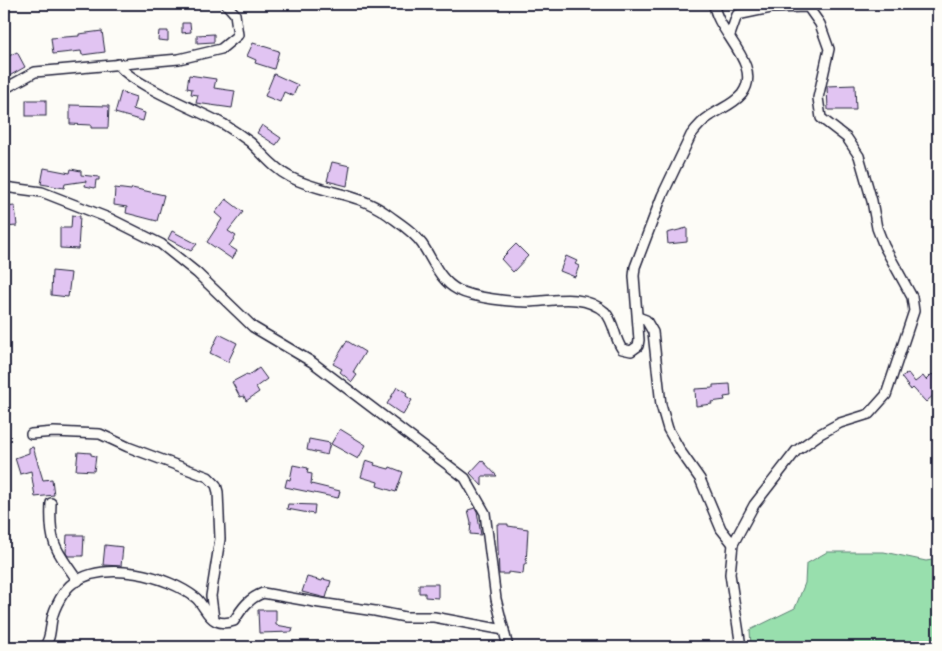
<svg xmlns="http://www.w3.org/2000/svg" width="942" height="651" font-family="Pangolin,sans-serif">
  <rect width="100%" height="100%" fill="#fdfcf7"/>
  <filter id="ink" filterUnits="userSpaceOnUse"><feTurbulence type="fractalNoise" baseFrequency=".02" numOctaves="2"/><feDisplacementMap in="SourceGraphic" scale="10" xChannelSelector="R" yChannelSelector="G"/><feConvolveMatrix kernelMatrix="1 2 1 2 8 2 1 2 1" color-interpolation-filters="sRGB"/></filter>
  <g filter="url(#ink)">
    <polygon fill="#98dfad" stroke="#5d8074" points="827,552 884,552 926,561 938,559 938,647 751,647 750,630 795,608 805,583 806,564"/>
    <g fill="#e1c4f2" stroke="#22223b">
      <polygon points="182,23 190,23 191,32 182,33"/>
      <polygon points="102,31 105,52 82,55 81,51 53,54 51,38 79,36 79,34"/>
      <polygon points="159,31 168,31 168,41 158,40"/>
      <polygon points="214,34 214,42 197,43 197,35"/>
      <polygon points="253,43 279,51 274,69 255,63 256,60 247,56"/>
      <polygon points="4,45 9,56 17,52 25,67 4,79"/>
      <polygon points="274,74 298,85 293,96 284,92 280,102 265,96"/>
      <polygon points="189,75 216,79 214,88 235,91 232,108 196,103 198,95 191,94 192,89 187,88"/>
      <polygon points="855,85 856,110 828,110 827,86"/>
      <polygon points="121,92 136,97 133,109 145,113 143,121 115,113"/>
      <rect x="26" y="100" width="20" height="16"/>
      <polygon points="70,105 109,106 108,128 91,128 91,125 70,124"/>
      <polygon points="262,125 281,138 276,145 257,133"/>
      <polygon points="332,162 350,166 347,186 327,181"/>
      <polygon points="44,168 70,173 71,169 81,171 81,175 99,177 99,180 96,180 95,188 85,186 86,181 65,184 64,188 41,184"/>
      <polygon points="115,188 131,190 132,188 164,195 157,221 126,213 127,207 114,205"/>
      <polygon points="226,199 243,212 228,231 236,236 229,246 237,251 232,259 207,242 222,219 215,213"/>
      <polygon points="15,206 17,226 4,227 4,207"/>
      <polygon points="72,215 80,216 78,249 60,248 60,228 71,228"/>
      <polygon points="687,228 687,242 668,244 667,233"/>
      <polygon points="172,231 197,244 191,251 168,239"/>
      <polygon points="516,244 528,256 513,272 501,259"/>
      <polygon points="566,256 577,261 575,264 579,266 575,277 560,271"/>
      <polygon points="52,271 71,273 68,297 51,295"/>
      <polygon points="219,334 237,343 228,362 210,353"/>
      <polygon points="347,341 365,352 353,372 357,375 352,382 340,372 342,369 333,364"/>
      <polygon points="259,368 267,379 256,387 259,392 246,401 244,396 240,397 232,382 247,374 248,376"/>
      <polygon points="908,373 915,382 923,376 926,380 932,374 938,380 938,391 926,402 913,388 911,390 901,377"/>
      <polygon points="730,384 731,396 724,397 725,400 711,402 712,404 696,406 695,389 713,388 713,385"/>
      <polygon points="397,387 407,393 406,396 412,400 403,415 387,404"/>
      <polygon points="340,429 366,445 358,459 331,444"/>
      <polygon points="309,439 330,443 327,455 307,450"/>
      <polygon points="33,447 43,480 52,479 54,495 35,497 31,471 20,474 15,458 29,453 29,448"/>
      <polygon points="78,452 91,453 91,455 96,456 94,471 76,470"/>
      <polygon points="366,460 375,463 374,465 389,469 390,467 403,472 396,492 377,486 378,482 361,477"/>
      <polygon points="482,460 497,476 482,476 482,486 470,473"/>
      <polygon points="293,465 308,468 307,473 312,474 311,484 340,491 338,498 285,487 287,479 290,480"/>
      <polygon points="288,504 315,505 314,514 287,509"/>
      <polygon points="475,508 477,511 481,535 470,534 471,522 468,510"/>
      <polygon points="497,524 508,524 508,526 528,529 526,564 524,564 523,574 508,572 508,574 499,574"/>
      <polygon points="67,535 84,535 83,556 68,556 66,553"/>
      <polygon points="105,545 123,547 121,566 103,565"/>
      <polygon points="307,577 322,581 323,579 331,581 326,598 302,592"/>
      <polygon points="419,584 438,584 438,598 425,597 425,593 419,593"/>
      <polygon points="258,610 276,610 276,625 293,628 292,632 259,633"/>
    </g>
    <g fill="none" stroke-linecap="round" stroke-linejoin="round">
      <g stroke="#22223b" stroke-width="12">
        <g id="minor">
          <polyline points="730,35 737,15 771,8 808,7 820,24 829,49 818,98 821,118 847,138 859,156 872,201 877,228 884,246 912,297 914,311 886,395 869,414 840,423 820,434 796,451 754,505 733,544 730,574 741,647"/>
          <path d="M118,64C128,83 203,112 225,125C233,130 242,136 250,142C263,154 274,169 290,177C322,194 355,191 387,214C399,223 413,231 422,244C433,260 439,280 458,290C474,298 511,302 529,302C554,301 584,293 605,312C615,323 614,338 622,349L631,351L638,346L639,340L634,276L635,267L662,196L691,135C697,127 702,121 710,116C720,109 734,104 742,94C764,65 716,32 714,4"/>
          <polyline points="4,89 35,72 179,59 221,49 238,35 235,14 226,4"/>
          <polyline points="4,187 42,192 111,219 161,244 197,273 253,327 312,362 465,478 485,513 496,599 508,647"/>
          <polyline points="638,317 646,320 653,332 661,405 668,429 681,452 700,479 721,529 733,544"/>
          <polyline points="31,434 54,432 100,434 128,447 208,477 216,485 218,492 220,539 211,596 214,619"/>
          <path d="M51,503C49,543 55,549 78,581"/>
          <path d="M44,647C51,639 50,629 52,619C54,608 64,589 73,583C105,560 167,575 196,598C203,604 207,617 216,621C223,624 228,623 234,621C242,608 249,598 263,593L320,603L375,611L405,617H434L504,630"/>
        </g>
      </g>
      <use href="#minor" stroke="#fdfcf7" stroke-width="9"/>
    </g>
  </g>
  <rect width="942" height="651" fill="none" stroke="#fdfcf7" stroke-width="20"/>
  <rect x="10" y="10" width="922" height="631" fill="none" stroke="#22223b" stroke-width="2" filter="url(#ink)"/>
</svg>
